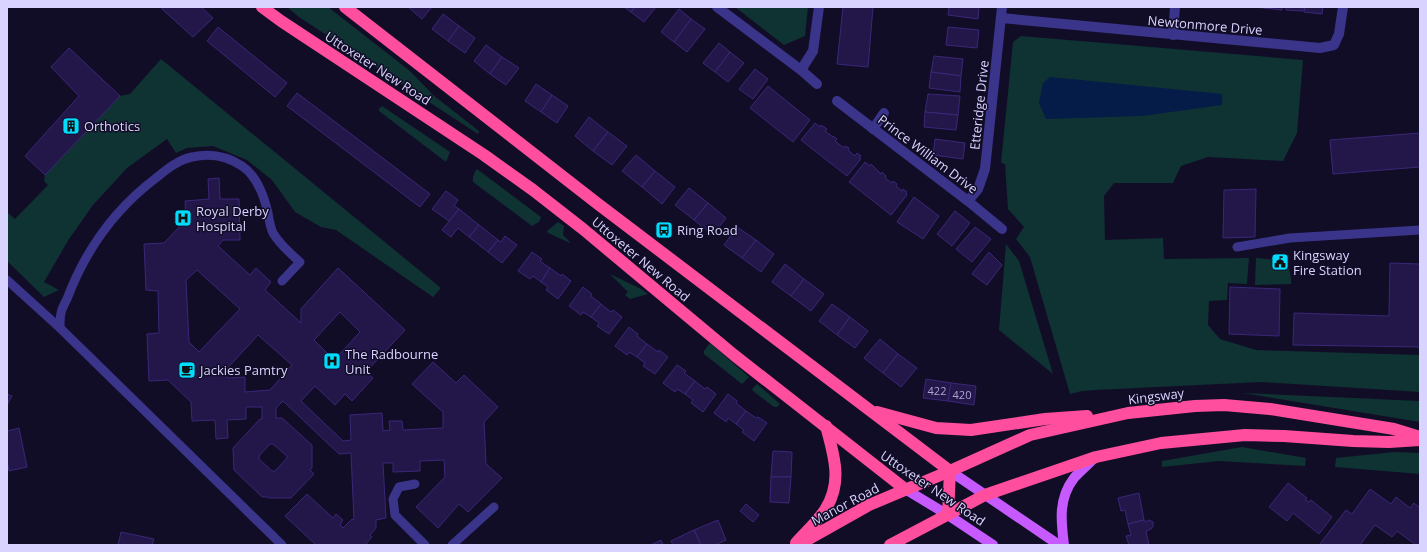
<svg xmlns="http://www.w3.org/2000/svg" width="1427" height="552" font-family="'Open Sans',sans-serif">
  <rect width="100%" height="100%" fill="#120d27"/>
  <g fill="#0f3232">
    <polygon points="287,7 328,7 410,71 433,95 479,131 478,134 299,17"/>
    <polygon points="735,7 808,7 805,36 784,45"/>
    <polygon points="1021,36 1303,60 1297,133 1283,161 1208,157 1181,166 1173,183 1114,183 1104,196 1105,240 1163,238 1164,259 1249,258 1247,284 1228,283 1227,300 1209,301 1208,325 1220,339 1256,350 1420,355 1420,392 1261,382 1095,390 1082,391 1070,394 1030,257 1016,239 1024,227 1008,209 1005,164 1001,163 1013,42"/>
    <polygon points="161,59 441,288 433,297 336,230 321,227 295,212 272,180 247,160 213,146 187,148 176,153 167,139 127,168 93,205 69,239 44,282 59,290 44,297 7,261 7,212 15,219 48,185 44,181 45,175 120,96 130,94"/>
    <polygon points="382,106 450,152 446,162 379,111 379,109"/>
    <path d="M477,169L541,217L539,222L532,226L473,182C472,178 474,172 477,169Z"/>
    <polygon points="558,222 564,226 563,235 570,242 570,243 548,233 547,231"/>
    <polygon points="1006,244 1019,261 1053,374 999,330"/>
    <path d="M1256,258C1277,260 1292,258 1291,284L1255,285Z"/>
    <polygon points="610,274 641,289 648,294 630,299 625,295 628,292"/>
    <polygon points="710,343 749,377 742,384 704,354 704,351"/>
    <polygon points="757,384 780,404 777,407 774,407 753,391 752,389"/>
    <polygon points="1243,393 1420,401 1420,422"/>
    <polygon points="1242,447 1306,458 1305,466 1219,461 1162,467 1162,461"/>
    <polygon points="1394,452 1420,453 1420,474 1335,467 1336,458"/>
  </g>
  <polygon fill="#051b48" points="1050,77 1222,94 1222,105 1142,116 1046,119 1039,103 1043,83"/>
  <g fill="#23174a" stroke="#3a2778" fill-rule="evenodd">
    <polygon points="163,7 201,7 213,18 193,37 162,9"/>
    <polygon points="408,7 432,7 422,19"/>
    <polygon points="624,7 635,7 631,12"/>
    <polygon points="635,7 656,7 644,22 631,12"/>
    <polygon points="843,7 873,7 868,67 837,64"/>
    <polygon points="949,7 979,7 978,19 948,15"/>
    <polygon points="1254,7 1282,7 1282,10"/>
    <polygon points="1286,7 1303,7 1303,11 1286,10"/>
    <polygon points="1305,7 1323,7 1322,14 1304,12"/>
    <polygon points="679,9 691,19 674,42 661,32"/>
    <polygon points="443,14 459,26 448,41 432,29"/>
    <polygon points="691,19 705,29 687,52 674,42"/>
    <polygon points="459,26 475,38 465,53 448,41"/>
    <polygon points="218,27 287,83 275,97 207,41"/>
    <polygon points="948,27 979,30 977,48 946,45"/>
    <polygon points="719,43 730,52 715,72 703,63"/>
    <polygon points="486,45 502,57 490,74 474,61"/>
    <polygon points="69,48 120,96 45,175 25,156 79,96 51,67"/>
    <polygon points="730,52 744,63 728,82 715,72"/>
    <polygon points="934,56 963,59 961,76 931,72"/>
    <polygon points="502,57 519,68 506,85 490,74"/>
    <polygon points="755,69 768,79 753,99 739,89"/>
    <polygon points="931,72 961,76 960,92 929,88"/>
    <polygon points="536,84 552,95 541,112 525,101"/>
    <polygon points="768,86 810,120 793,142 750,108"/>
    <polygon points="297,93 430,194 420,207 287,106"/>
    <polygon points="928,94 960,96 958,115 925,112"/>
    <polygon points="552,95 568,106 557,123 541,112"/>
    <polygon points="925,112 958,115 956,130 924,127"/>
    <polygon points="589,117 608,132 593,151 575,136"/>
    <polygon points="815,123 820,127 821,125 827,129 825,131 833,137 833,136 837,139 835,141 844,148 845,146 849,148 848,150 855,156 857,153 861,156 859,158 861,159 847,176 801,140"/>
    <polygon points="608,132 627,146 612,165 593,151"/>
    <polygon points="1420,133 1420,167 1333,174 1330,140"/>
    <polygon points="935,139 965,143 963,159 933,155"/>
    <polygon points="636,155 655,171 642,187 622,171"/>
    <polygon points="865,162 870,166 871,164 881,174 882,172 886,176 885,178 892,183 893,181 897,184 896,186 902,191 903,189 907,192 906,194 907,195 891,215 849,182"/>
    <polygon points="655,171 675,187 662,204 642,187"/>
    <path d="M219,178L220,199H239L240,240H223L218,246L250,275L256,268L271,282L265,290L301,323V309L338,268L405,330L366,372L373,378L352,401L345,394L335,405L315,386L301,401L343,441L351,440L350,415L382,413L383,431L390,430L389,421H402L403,430L443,428V412L412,384L433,362L456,383L464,375L498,407L484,422L486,464L502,478L468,512L459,504L438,528L416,507L445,477L444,460L420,461V471L393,472V463H383L386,518L376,520V528L370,535L372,537L365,545H316L285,516L307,494L333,518L336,514L343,520L340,525L343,528L352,519L354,520L351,453L339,454L283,401L276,408V418H282L312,445V468L310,470L314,474L291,498H269L268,497H262L234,470L233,448L260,419H262V407H246V419L227,420L228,438L216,439L215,420L192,421L191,402L168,380L149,381L147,334L159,333L158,291L146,290L144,244L164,243L186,220L185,201L209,199L208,179ZM197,270L240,309L199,352L189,342L186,280ZM340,312L360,332L334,360L314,340ZM258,335L292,365L270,390L245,392V377L228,378L223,373ZM270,444H273L287,456V458L275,471H272L259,459V456Z"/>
    <polygon points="689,188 708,203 694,220 675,205"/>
    <polygon points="1256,189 1255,237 1223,238 1224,190"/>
    <polygon points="446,191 458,200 454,206 459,209 449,221 432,209"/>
    <polygon points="914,197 939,216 923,239 897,222"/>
    <polygon points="708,203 726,218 713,235 694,220"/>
    <polygon points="459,209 479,225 469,237 458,228 451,237 442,230"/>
    <polygon points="955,211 970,223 952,246 937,234"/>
    <polygon points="479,225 498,240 488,252 469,237"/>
    <polygon points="737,227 756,240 742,258 724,245"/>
    <polygon points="975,227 991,239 972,262 956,249"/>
    <polygon points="505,236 517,245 502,263 488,252 498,240 501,242"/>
    <polygon points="756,240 774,254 761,272 742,258"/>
    <polygon points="532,252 542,259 540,261 550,268 541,282 533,276 530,279 518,271"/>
    <polygon points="989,252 1002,265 987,285 972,274"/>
    <polygon points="1390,263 1420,264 1420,347 1293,345 1294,313 1389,316"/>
    <polygon points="785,264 804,279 791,296 772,282"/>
    <polygon points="550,268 561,276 562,274 571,281 558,299 546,290 548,287 541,282"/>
    <polygon points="804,279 824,294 811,311 791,296"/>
    <polygon points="583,287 592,294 591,296 601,304 591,317 583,312 581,315 569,306"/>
    <polygon points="1230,287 1280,289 1279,336 1229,334"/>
    <polygon points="601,304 611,312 613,310 622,317 609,334 597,326 599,323 591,317"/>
    <polygon points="832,304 850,317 837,335 819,321"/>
    <polygon points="850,317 868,331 855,348 837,335"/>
    <polygon points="629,327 638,334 637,336 647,344 637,357 629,352 627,355 615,346"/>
    <polygon points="880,339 898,354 883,373 864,358"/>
    <polygon points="647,344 658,352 659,350 668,357 655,374 643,366 645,363 637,357"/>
    <polygon points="898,354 917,368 901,387 883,373"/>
    <polygon points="677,365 686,371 684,373 695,381 685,394 677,389 675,392 663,383"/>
    <polygon points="926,379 951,383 948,401 923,398"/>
    <polygon points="695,381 705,389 707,387 716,394 703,412 691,403 693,400 685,394"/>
    <polygon points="951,383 976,386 974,405 948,401"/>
    <polygon points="7,394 12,396 7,405"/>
    <polygon points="728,394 737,401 736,403 746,411 736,424 728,418 726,422 714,413"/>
    <polygon points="746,411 756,418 758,417 767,423 754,441 742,432 744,430 736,424"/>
    <polygon points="19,428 27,467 9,471 7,460 7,431"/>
    <polygon points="773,451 792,452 791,477 771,477"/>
    <polygon points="771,477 791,477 789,503 770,502"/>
    <polygon points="1288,483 1307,498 1305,500 1309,502 1311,500 1332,517 1319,534 1293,513 1287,521 1269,507"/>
    <polygon points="1370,489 1391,504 1396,497 1410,508 1414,503 1420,508 1420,545 1416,545 1397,531 1392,537 1375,525 1360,545 1319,545 1346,510 1352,514"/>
    <polygon points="1139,493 1144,520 1128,524 1125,510 1121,511 1118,498"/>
    <polygon points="746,504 759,515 753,522 740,511"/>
    <polygon points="718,520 726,540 715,545 701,545 694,530"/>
    <polygon points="1144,520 1145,522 1149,520 1153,522 1153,526 1151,529 1146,531 1149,545 1129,545 1126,536 1131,535 1128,524"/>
    <polygon points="694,530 701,545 673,545 671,541"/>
    <polygon points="121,532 154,539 152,545 118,545"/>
    <polygon points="661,540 663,545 651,545"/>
  </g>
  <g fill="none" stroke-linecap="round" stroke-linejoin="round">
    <g stroke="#3a348a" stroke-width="9">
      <polyline points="1237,247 1290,238 1420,230"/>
      <polyline points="7,280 60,328 282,545"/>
      <path d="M60,328C60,323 60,317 61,313C62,308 65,303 67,299C85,251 115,209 156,178C167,169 178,160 192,157C210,153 227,156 242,166C257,176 264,196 268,213C269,219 270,227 273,233C280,245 290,253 300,262L282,281"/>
      <polyline points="415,484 399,487 393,499 395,515 425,545"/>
      <polyline points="452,545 494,507"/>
    </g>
    <g stroke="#3a348a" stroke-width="10">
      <polyline points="717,7 801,70 817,84"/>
      <polyline points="1001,18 1320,48 1334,45 1339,34 1343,7"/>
      <polyline points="1173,35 1175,7"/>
      <polyline points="801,70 813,51 819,7"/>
      <polyline points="837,101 968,201 1002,229"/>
      <polyline points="873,129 884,113"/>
      <polyline points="968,201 978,189 985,169 1002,7"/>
    </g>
    <g stroke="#c75aff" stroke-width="10">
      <polyline points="950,471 1059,545"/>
      <polyline points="905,489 948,515 993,545"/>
      <path d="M1064,545C1061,521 1058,499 1074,478C1080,471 1088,465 1094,458"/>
    </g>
    <g stroke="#ff4e9d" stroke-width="12">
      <polyline points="262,7 281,21 484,155 533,190 583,229 734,355 905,489"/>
      <polyline points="345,7 598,204 950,471"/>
      <polyline points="877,412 936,428 971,430 1045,419 1087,416"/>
      <polyline points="948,515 950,471"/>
      <path d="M796,543C806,532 817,522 825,510C843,482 834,456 826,426"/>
      <polyline points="798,545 869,505 950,471 1030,435 1128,413 1195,406 1224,405 1270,409 1394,429 1420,437"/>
      <polyline points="890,545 985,495 1096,457 1161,443 1245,435 1284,436 1353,441 1389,442 1420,440"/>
    </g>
  </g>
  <defs>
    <g id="building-square" transform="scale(0.9)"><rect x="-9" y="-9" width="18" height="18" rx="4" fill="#00dcfe" stroke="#120d27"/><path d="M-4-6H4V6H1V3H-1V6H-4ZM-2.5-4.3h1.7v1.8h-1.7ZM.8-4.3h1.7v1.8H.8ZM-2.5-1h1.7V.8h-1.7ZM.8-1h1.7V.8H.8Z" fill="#111"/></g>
    <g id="hospital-square" transform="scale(0.9)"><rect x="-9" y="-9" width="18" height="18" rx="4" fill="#00dcfe" stroke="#120d27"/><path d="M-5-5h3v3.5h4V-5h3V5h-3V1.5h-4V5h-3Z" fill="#111"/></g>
    <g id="bus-square" transform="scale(0.9)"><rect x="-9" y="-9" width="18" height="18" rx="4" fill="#00dcfe" stroke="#120d27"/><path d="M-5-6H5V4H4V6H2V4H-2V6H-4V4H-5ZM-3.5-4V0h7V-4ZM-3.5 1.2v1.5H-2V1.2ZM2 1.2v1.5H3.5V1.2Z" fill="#111"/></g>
    <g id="civic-square" transform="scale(0.9)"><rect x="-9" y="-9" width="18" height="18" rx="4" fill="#00dcfe" stroke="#120d27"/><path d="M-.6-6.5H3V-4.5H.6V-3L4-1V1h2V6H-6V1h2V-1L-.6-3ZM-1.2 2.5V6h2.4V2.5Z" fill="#111"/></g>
    <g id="cafe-square" transform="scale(0.9)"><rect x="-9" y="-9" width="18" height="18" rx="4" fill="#00dcfe" stroke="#120d27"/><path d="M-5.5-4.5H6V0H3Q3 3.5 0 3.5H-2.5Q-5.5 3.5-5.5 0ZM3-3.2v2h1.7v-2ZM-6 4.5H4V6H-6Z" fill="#111"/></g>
  </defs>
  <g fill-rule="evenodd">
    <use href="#building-square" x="71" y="126"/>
    <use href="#hospital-square" x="183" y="218"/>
    <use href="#bus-square" x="664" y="230"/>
    <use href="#civic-square" x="1280" y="262"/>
    <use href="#hospital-square" x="332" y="361"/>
    <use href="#cafe-square" x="187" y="370"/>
  </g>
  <g text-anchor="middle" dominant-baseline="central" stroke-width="3" stroke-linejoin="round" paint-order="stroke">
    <g font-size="11" fill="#aca4d2">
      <text x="937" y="390">422</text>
      <text x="962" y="394">420</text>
    </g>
    <g font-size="13" fill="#d9d3ff" stroke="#120d27">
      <text transform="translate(1205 25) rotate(5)">Newtonmore Drive</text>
      <text transform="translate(378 68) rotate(33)">Uttoxeter New Road</text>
      <text transform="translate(979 105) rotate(-84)">Etteridge Drive</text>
      <text transform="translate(928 154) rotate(37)">Prince William Drive</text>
      <text transform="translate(641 259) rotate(40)">Uttoxeter New Road</text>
      <text transform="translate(1156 396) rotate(-7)">Kingsway</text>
      <text transform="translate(933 488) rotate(34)">Uttoxeter New Road</text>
      <text transform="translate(845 504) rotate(-28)">Manor Road</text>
    </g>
    <g font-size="13" fill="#d9d3ff" stroke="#120d27" text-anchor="start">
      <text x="84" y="126">Orthotics</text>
      <text x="196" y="211">Royal Derby<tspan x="196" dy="15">Hospital</tspan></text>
      <text x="677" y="230">Ring Road</text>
      <text x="1293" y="255">Kingsway<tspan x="1293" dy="15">Fire Station</tspan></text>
      <text x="345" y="354">The Radbourne<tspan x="345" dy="15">Unit</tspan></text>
      <text x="200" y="370">Jackies Pamtry</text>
    </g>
  </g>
  <rect width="1427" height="552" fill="none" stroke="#d9d3ff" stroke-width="16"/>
</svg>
